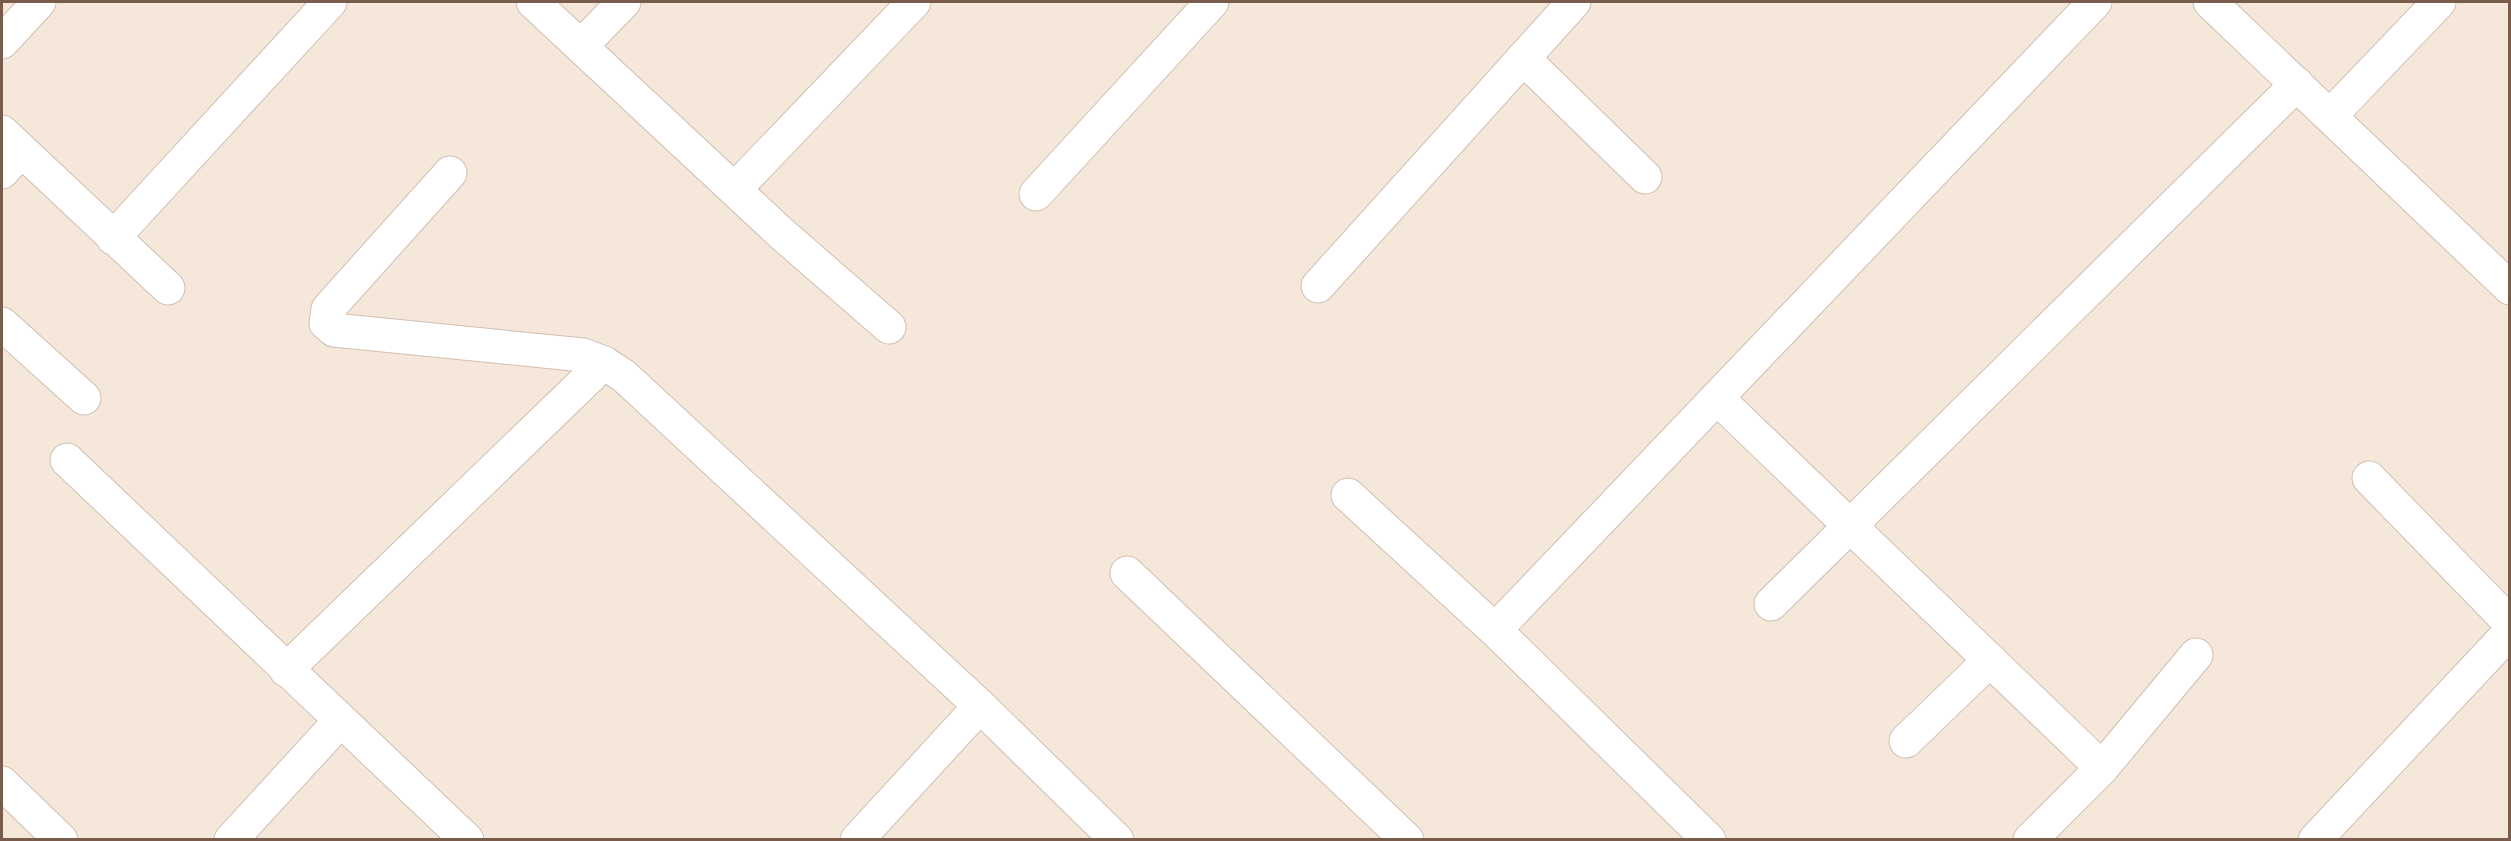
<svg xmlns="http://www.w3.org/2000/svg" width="2511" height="841" font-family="'IBM Plex Sans',sans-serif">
  <rect width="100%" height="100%" fill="#fdf6ec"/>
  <rect fill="#f5e8da" x="2" y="2" width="2507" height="837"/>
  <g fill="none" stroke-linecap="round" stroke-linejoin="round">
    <g stroke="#d1beb0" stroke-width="35">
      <g id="minor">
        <polyline points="533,2 782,234 889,327"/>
        <polyline points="2,42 39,2"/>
        <polyline points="581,46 624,2"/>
        <polyline points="1523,58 1645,177"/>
        <polyline points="2330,116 2439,2"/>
        <polyline points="2,132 168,288"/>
        <polyline points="2,172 21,151"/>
        <polyline points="450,173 328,309 326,323 334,330 583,355 604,363 624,376 980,706 1117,840"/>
        <polyline points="735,189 914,2"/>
        <polyline points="1036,194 1212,2"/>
        <polyline points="113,238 330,2"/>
        <polyline points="1318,286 1574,2"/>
        <polyline points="2,324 84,398"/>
        <polyline points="1717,398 2102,768"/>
        <polyline points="67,460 467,840"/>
        <polyline points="2369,478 2510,623"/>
        <polyline points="1348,495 1495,630 1709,840"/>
        <polyline points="1127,573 1407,840"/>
        <polyline points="1771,604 2297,84"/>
        <polyline points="1495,630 2095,2"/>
        <polyline points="286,670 604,363"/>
        <polyline points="1906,741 1990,660"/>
        <polyline points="2,783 61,840"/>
        <polyline points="231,840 340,721"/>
        <polyline points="857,840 980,706"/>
        <polyline points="2030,840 2102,768 2196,655"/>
        <polyline points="2315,840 2510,632"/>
      </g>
    </g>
    <g stroke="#d1beb0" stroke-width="35">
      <polyline id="tertiary" points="2210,2 2510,288"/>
    </g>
    <use href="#minor" stroke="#fff" stroke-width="33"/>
    <use href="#tertiary" stroke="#fff" stroke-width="33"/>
  </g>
  <rect width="2511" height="841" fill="none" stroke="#7a5c4d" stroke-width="6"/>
</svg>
